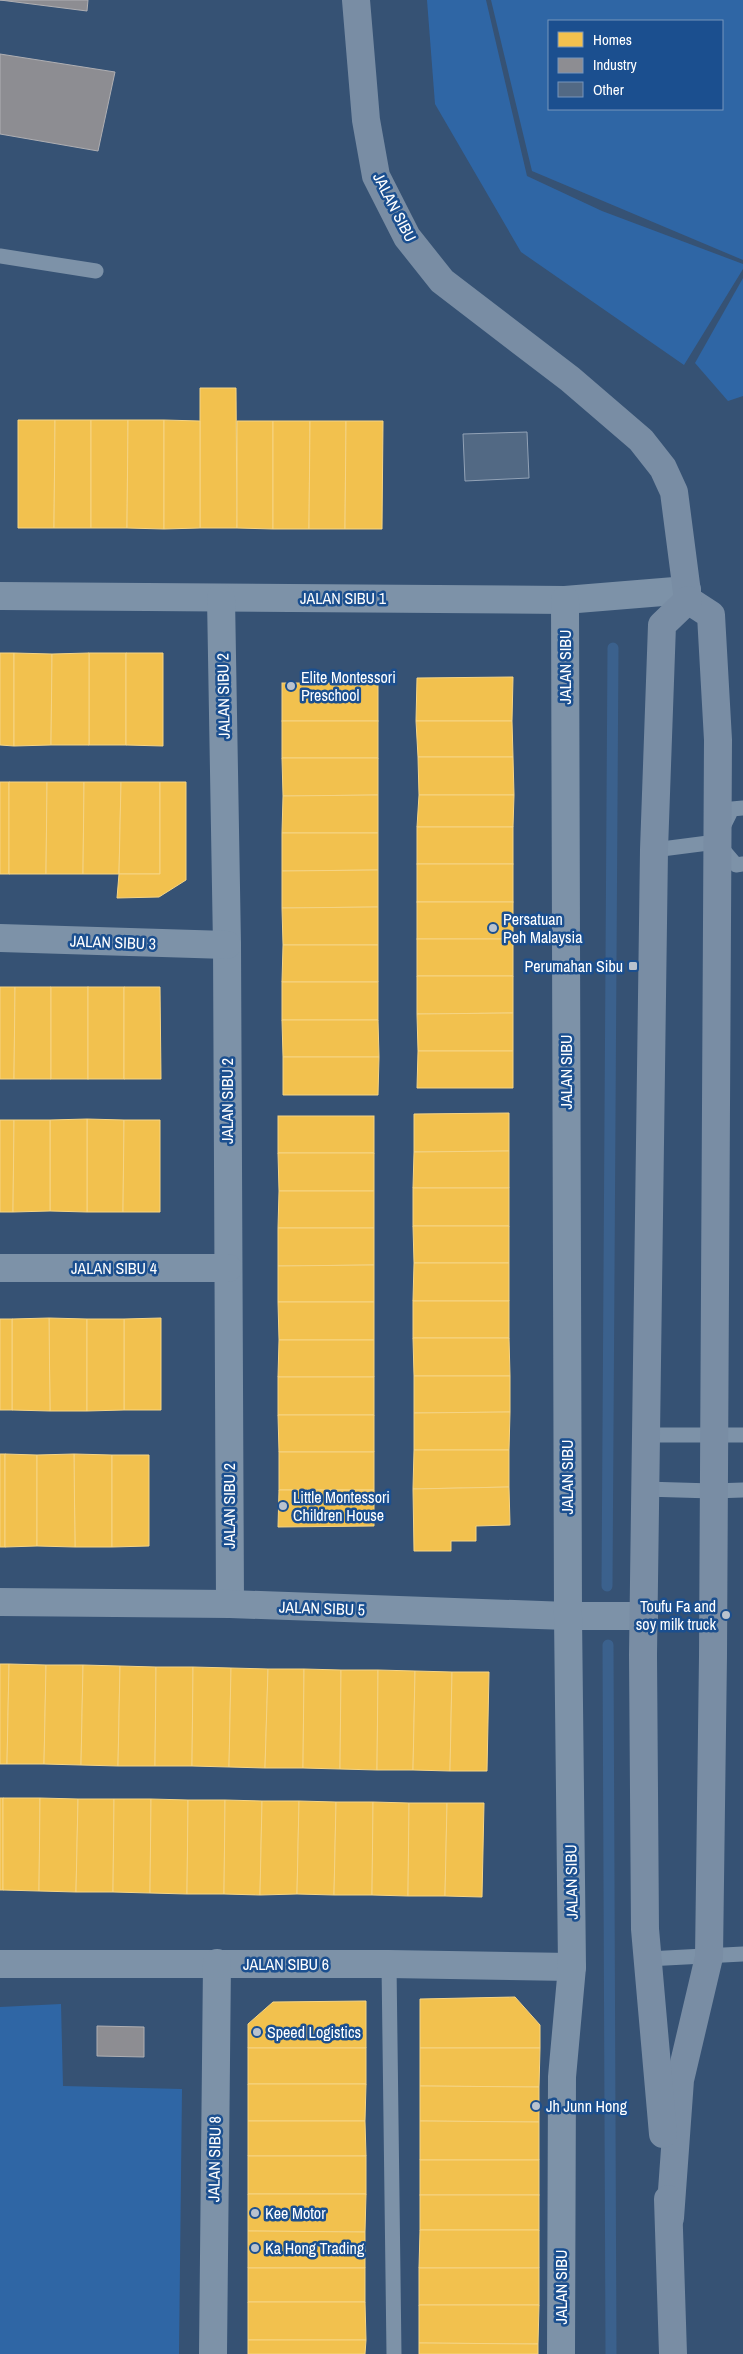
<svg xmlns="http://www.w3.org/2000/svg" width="743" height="2354" font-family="'Archivo Narrow',sans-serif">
  <rect width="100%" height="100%" fill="#365274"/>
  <g fill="#2f66a5" fill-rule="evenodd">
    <polygon points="427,0 486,0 527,176 602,211 743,264 743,269 684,365 521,252 435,104"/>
    <path d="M491,0H743V260L532,171ZM549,21H722V109H549Z"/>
    <polygon points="743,278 743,396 728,401 695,363"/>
    <polygon points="61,2004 63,2086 182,2089 179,2354 0,2354 0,2007"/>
  </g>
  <g fill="#f2c14e" stroke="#f6d483">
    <polygon points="200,388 236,388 237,528 200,528"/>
    <polygon points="18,420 55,420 54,528 18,528"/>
    <polygon points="55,420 91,420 91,528 54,528"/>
    <polygon points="91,420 128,420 127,528 91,528"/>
    <polygon points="128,420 164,420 164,529 127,528"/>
    <polygon points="164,420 200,421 200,528 164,529"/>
    <polygon points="237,421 273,421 273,529 237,528"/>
    <polygon points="273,421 310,421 309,529 273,529"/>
    <polygon points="310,421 346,421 345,529 309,529"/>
    <polygon points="346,421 383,421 382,529 345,529"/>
    <polygon points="0,653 14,653 14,746 0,745"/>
    <polygon points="14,653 52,654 51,745 14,746"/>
    <rect x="89" y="653" width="37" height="92"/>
    <polygon points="89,653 89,745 51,745 52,654"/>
    <polygon points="126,653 163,653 163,746 126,745"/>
    <polygon points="513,677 512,721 416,721 417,678"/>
    <rect x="282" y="683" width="96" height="38"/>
    <rect x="282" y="721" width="96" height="37"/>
    <polygon points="416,721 512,721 513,757 418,757"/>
    <polygon points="418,757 513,757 514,795 419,795"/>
    <polygon points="282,758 378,758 378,795 283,796"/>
    <rect x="0" y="782" width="9" height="92"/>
    <polygon points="9,782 47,782 46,874 9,874"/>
    <polygon points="47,782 84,782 83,874 46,874"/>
    <polygon points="84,782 121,782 119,874 83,874"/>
    <polygon points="121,782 160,782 160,874 119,874"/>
    <polygon points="160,782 186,782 186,880 159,897 117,898 119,874 160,874"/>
    <polygon points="378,795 378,833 282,833 283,796"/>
    <polygon points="419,795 514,795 513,827 417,827"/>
    <rect x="417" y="827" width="96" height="37"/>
    <polygon points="282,833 378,833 378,870 282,871"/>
    <rect x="417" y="864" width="96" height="38"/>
    <polygon points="378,870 378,907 282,908 282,871"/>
    <rect x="417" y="902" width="96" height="37"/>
    <polygon points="378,907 378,945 283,945 282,908"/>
    <rect x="417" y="939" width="96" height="37"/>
    <polygon points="283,945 378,945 378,982 282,982"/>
    <polygon points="417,976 513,976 513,1013 417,1014"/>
    <rect x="282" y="982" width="96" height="38"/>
    <polygon points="0,987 15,987 14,1079 0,1079"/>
    <polygon points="15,987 51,987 51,1079 14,1079"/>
    <rect x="51" y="987" width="37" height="92"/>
    <rect x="88" y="987" width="36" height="92"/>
    <polygon points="124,987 160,987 161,1079 124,1079"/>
    <polygon points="513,1013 513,1051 418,1051 417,1014"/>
    <polygon points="282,1020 378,1020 379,1057 283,1057"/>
    <polygon points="418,1051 513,1051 513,1088 417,1088"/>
    <polygon points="283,1057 379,1057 378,1095 283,1095"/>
    <polygon points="509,1113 509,1151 414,1152 414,1114"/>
    <rect x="278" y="1116" width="96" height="37"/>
    <polygon points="87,1119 124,1120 123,1212 87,1212"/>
    <polygon points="87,1119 87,1212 50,1211 50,1120"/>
    <polygon points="0,1120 14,1120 13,1212 0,1212"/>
    <polygon points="14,1120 50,1120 50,1211 13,1212"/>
    <polygon points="124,1120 160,1120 160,1212 123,1212"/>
    <polygon points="509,1151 509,1188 413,1188 414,1152"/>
    <polygon points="278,1153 374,1153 374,1191 279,1191"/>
    <rect x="413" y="1188" width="96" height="38"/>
    <polygon points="279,1191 374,1191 374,1228 278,1228"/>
    <polygon points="413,1226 509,1226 509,1263 414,1263"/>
    <polygon points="278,1228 374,1228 374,1265 278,1266"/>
    <polygon points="414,1263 509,1263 509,1301 413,1301"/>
    <polygon points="374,1265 374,1302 278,1302 278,1266"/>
    <rect x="413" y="1301" width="96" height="37"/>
    <polygon points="278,1302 374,1302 374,1340 279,1340"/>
    <polygon points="49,1318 87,1319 87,1411 50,1411"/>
    <polygon points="49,1318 50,1411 12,1410 12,1319"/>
    <polygon points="161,1318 161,1410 124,1410 124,1319"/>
    <rect x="0" y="1319" width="12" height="91"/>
    <polygon points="87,1319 124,1319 124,1410 87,1411"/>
    <polygon points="413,1338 509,1338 510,1376 414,1376"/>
    <polygon points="279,1340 374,1340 374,1377 278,1377"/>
    <polygon points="414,1376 510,1376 510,1412 414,1413"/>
    <rect x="278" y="1377" width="96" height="38"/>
    <polygon points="510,1412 509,1450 414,1450 414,1413"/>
    <polygon points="278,1415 374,1415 374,1452 279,1452"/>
    <polygon points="414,1450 509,1450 509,1487 413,1489"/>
    <rect x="279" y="1452" width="95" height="38"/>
    <rect x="0" y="1454" width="5" height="93"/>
    <polygon points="5,1454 37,1455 37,1546 5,1547"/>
    <polygon points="74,1454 112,1455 112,1547 75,1547"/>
    <polygon points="74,1454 75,1547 37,1546 37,1455"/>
    <polygon points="112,1455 149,1455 149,1546 112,1547"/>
    <polygon points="509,1487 510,1525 476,1526 476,1541 451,1541 451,1551 414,1551 413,1489"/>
    <polygon points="279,1490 374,1490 374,1526 278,1527"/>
    <polygon points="0,1664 9,1664 7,1764 0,1764"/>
    <polygon points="9,1664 46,1665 44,1764 7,1764"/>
    <polygon points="46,1665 83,1665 81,1765 44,1764"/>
    <polygon points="83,1665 120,1666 118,1766 81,1765"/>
    <polygon points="120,1666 156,1667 155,1766 118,1766"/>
    <polygon points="156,1667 193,1667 192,1766 155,1766"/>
    <polygon points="193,1667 231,1668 229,1767 192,1766"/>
    <polygon points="231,1668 268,1669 265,1768 229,1767"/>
    <polygon points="268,1669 304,1669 303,1768 265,1768"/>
    <polygon points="304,1669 341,1670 340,1769 303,1768"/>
    <polygon points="341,1670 378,1670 377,1770 340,1769"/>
    <polygon points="378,1670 415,1671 413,1770 377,1770"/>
    <polygon points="415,1671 452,1672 450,1771 413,1770"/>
    <polygon points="452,1672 489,1672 487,1771 450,1771"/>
    <rect x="0" y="1798" width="3" height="92"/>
    <polygon points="3,1798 40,1798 39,1891 3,1890"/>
    <polygon points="40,1798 78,1799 76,1892 39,1891"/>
    <polygon points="78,1799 114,1799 113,1892 76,1892"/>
    <polygon points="114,1799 151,1799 150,1893 113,1892"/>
    <polygon points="151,1799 188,1800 187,1894 150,1893"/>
    <polygon points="188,1800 225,1800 224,1894 187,1894"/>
    <polygon points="225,1800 262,1801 260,1895 224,1894"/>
    <polygon points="262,1801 299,1801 297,1894 260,1895"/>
    <polygon points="299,1801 336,1802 334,1895 297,1894"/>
    <polygon points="336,1802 373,1802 372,1895 334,1895"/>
    <polygon points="373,1802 409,1803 408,1896 372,1895"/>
    <polygon points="409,1803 447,1803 445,1896 408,1896"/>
    <polygon points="447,1803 484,1803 482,1897 445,1896"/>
    <polygon points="515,1997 540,2025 540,2048 420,2048 420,1999"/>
    <polygon points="366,2001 366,2048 248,2048 248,2024 273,2002"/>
    <rect x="248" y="2048" width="118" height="36"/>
    <polygon points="420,2048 540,2048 539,2087 420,2086"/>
    <polygon points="248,2084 366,2084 365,2121 248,2121"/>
    <polygon points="420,2086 539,2087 539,2122 420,2121"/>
    <polygon points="248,2121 365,2121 366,2156 248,2156"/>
    <polygon points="420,2121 539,2122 539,2160 420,2160"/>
    <rect x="248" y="2156" width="118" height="38"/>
    <rect x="420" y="2160" width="119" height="35"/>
    <polygon points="248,2194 366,2194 365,2232 248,2231"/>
    <rect x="420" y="2195" width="119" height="35"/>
    <polygon points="420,2230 539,2230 539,2268 419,2268"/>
    <polygon points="248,2231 365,2232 365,2268 248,2268"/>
    <rect x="248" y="2268" width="117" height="34"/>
    <rect x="419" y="2268" width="120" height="37"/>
    <polygon points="248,2302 365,2302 366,2340 248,2340"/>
    <polygon points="419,2305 539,2305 538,2344 419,2343"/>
    <polygon points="248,2340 366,2340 365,2354 248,2354"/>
    <polygon points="419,2343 538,2344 538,2354 419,2354"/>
  </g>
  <g fill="#8d8d92" stroke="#afafb3">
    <polygon points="0,0 88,0 87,11"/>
    <polygon points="0,54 115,72 98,151 0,134"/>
    <polygon points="97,2026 144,2027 144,2057 97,2056"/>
  </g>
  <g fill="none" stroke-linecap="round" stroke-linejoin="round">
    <g stroke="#3b618d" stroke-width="11">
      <polyline points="607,1586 613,648"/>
      <polyline points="608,1645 611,2354"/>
    </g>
  </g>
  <polygon fill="#526984" stroke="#92a2b6" points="527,432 529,478 465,481 463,434"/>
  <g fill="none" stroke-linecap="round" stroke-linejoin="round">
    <g stroke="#7d92a8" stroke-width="15">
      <polyline points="0,256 96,271"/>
      <polyline points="722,829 732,809 743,808"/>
      <polyline points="719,845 736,865 743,864"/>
      <polyline points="654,850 716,842"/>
      <polyline points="645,1435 743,1435"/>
      <polyline points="644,1489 713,1491 743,1490"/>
      <polyline points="647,1959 743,1954"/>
      <polyline points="389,1964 394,2354"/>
    </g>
    <g stroke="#7d92a8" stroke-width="28">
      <polyline points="0,596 565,600 687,590"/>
      <polyline points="221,598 227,945 230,1604"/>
      <polyline points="0,938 227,945"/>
      <polyline points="0,1268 228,1268"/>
      <polyline points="0,1602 230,1604 568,1616 644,1616"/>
      <polyline points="0,1964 389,1964 572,1967"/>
      <polyline points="213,2354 217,1963"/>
      <polyline points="561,2354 562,2077 572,1967 568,1616 565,600"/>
    </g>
    <g stroke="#798da4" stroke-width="28">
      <polyline points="356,0 366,120 376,176 407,237 442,281 570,379 641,440 663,468 674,492 688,600 711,615 718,740 713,1656 709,1957 680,2080 670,2218"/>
      <polyline points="663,2134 645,1929 643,1655 654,850 662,625 688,600"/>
      <polyline points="668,2199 673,2354"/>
    </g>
  </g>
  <g fill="#b9c2ce" stroke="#1b4f8f" stroke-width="2">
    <circle cx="291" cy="686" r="5"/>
    <circle cx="493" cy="928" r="5"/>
    <rect x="628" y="961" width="10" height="10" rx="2.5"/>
    <circle cx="283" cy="1506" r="5"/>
    <circle cx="726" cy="1615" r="5"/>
    <circle cx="257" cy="2032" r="5"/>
    <circle cx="536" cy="2106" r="5"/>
    <circle cx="255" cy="2213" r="5"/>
    <circle cx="255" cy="2248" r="5"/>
  </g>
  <g text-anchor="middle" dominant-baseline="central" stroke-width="5" stroke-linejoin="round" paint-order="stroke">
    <g font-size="16" fill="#fff" stroke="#1b4f8f">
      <text transform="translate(395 207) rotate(63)">JALAN SIBU</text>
      <text x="343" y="598">JALAN SIBU 1</text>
      <text transform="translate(565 667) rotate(-90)">JALAN SIBU</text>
      <text transform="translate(223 696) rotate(-91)">JALAN SIBU 2</text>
      <text transform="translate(113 942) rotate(2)">JALAN SIBU 3</text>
      <text transform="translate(566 1072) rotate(-90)">JALAN SIBU</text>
      <text transform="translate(227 1101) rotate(-90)">JALAN SIBU 2</text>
      <text x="114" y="1268">JALAN SIBU 4</text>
      <text transform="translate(567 1477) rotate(-90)">JALAN SIBU</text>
      <text transform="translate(229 1506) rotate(-90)">JALAN SIBU 2</text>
      <text transform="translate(322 1608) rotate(2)">JALAN SIBU 5</text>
      <text transform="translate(571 1882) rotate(-91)">JALAN SIBU</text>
      <text x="286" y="1964">JALAN SIBU 6</text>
      <text transform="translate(214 2159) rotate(-89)">JALAN SIBU 8</text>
      <text transform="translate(561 2287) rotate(-90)">JALAN SIBU</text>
    </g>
    <g font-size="16" fill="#fff" stroke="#1b4f8f" text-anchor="start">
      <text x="301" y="677">Elite Montessori<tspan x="301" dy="18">Preschool</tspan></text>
      <text x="503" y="919">Persatuan<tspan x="503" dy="18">Peh Malaysia</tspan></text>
      <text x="623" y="966" text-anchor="end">Perumahan Sibu</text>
      <text x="293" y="1497">Little Montessori<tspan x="293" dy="18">Children House</tspan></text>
      <text x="716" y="1606" text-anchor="end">Toufu Fa and<tspan x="716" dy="18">soy milk truck</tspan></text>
      <text x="267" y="2032">Speed Logistics</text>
      <text x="546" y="2106">Jh Junn Hong</text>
      <text x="265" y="2213">Kee Motor</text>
      <text x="265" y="2248">Ka Hong Trading</text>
    </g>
  </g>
  <rect x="548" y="20" width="175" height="90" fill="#1b4f8f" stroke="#7695bc"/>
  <rect x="558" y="32" width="25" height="15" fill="#f2c14e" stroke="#7695bc"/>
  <text x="593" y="45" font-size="15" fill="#ffffff">Homes</text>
  <rect x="558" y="58" width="25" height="15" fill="#8d8d92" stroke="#7695bc"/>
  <text x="593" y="70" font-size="15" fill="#ffffff">Industry</text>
  <rect x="558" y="82" width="25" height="15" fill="#526984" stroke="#7695bc"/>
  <text x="593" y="95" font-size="15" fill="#ffffff">Other</text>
</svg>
